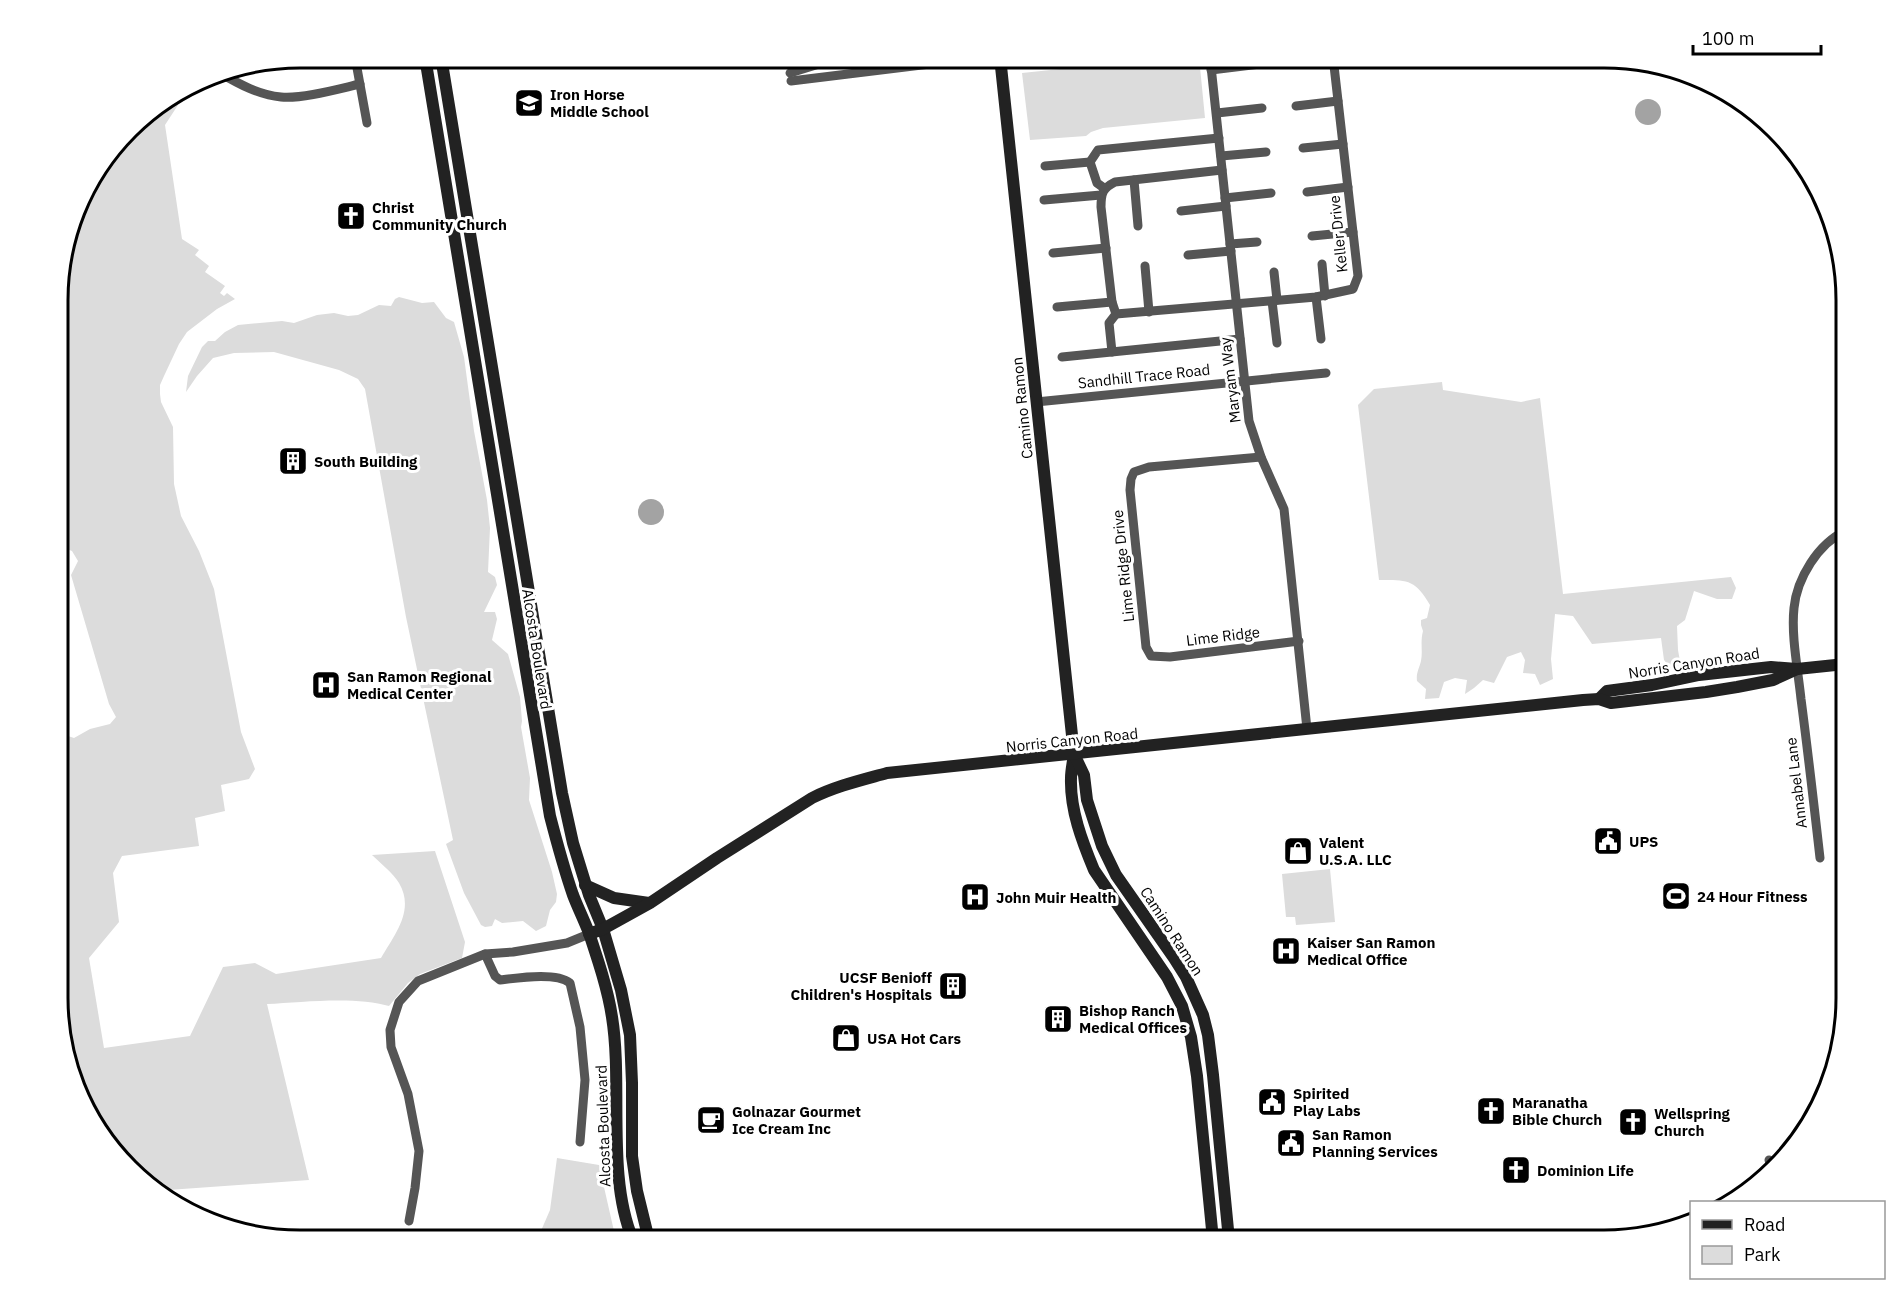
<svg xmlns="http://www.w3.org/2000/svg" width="1903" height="1297" font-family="'IBM Plex Sans',sans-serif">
  <rect width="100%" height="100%" fill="#fff"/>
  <g fill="#dcdcdc">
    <polygon points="640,57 721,57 721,58 641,69"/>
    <polygon points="1176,57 1199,57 1205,118 1103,128 1091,132 1086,136 1030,140 1022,73"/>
    <path d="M169,99L178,105L165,125L182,239L199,250L195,255L209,266L205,272L225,286L220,293L224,296L227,293L235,299L217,309L187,332L179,344L164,376L160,385V394L161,402L173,427L174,484L181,516L199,551L214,589L241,732L255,769L249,779L221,785L225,811L195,818L199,846L122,856L113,873L119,922L89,958L104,1048L190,1036L223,967L255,963L276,974L381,958C395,934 415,910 399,883C393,873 380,863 372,855L435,851L465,942L462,958L420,974L408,983L389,1006C357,996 302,1002 267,1004L309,1180L154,1191L89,1118L59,1028V726L68,736L74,738L90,729L110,724L116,717L109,704L71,575L78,561L72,551L59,546V269L82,192L139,118Z"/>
    <polygon points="399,297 422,303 434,302 446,318 454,322 464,357 474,431 487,500 490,528 488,572 495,577 497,585 484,612 495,612 497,619 492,640 508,654 520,697 522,721 521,727 530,778 529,800 552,872 557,894 556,902 550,910 546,926 536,931 523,921 502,923 495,919 492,926 485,927 481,925 464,893 446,844 453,840 406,617 365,389 358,379 339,370 274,352 234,353 213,358 197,376 186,392 188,376 202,347 208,341 215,341 225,332 238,325 282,321 294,323 317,315 334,313 348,316 358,315 379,305 391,306 395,299"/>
    <path d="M1442,382L1443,390L1521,402L1540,398L1563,594L1731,577L1736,588L1732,599H1717L1694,591L1685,620L1677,626L1678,650L1681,667L1679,670H1672L1664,660L1661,638L1592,644L1573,616L1555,614L1551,659L1553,679L1540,685L1535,674L1523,673L1525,660L1521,652L1507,657L1494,683L1483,680L1474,688L1465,694L1467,680L1455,678L1444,682L1439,698L1425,699L1426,689L1417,681C1416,673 1419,669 1421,661C1423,651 1420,642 1423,631L1421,625V620L1427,618L1430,605C1415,579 1407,580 1379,580L1358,405L1374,389Z"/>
    <polygon points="1330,869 1335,922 1296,925 1295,917 1286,917 1282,874"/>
    <polygon points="557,1158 599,1165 616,1240 537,1240 550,1210"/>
  </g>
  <g fill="#a3a3a3">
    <circle cx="1648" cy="112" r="13"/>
    <circle cx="651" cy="512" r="13"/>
  </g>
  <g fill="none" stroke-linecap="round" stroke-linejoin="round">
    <g stroke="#555" stroke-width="9">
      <polyline points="355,57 367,123"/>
      <polyline points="1210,57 1249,421 1261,457 1284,509 1307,729"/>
      <polyline points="1295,61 1326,57"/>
      <polyline points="1211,70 1260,64"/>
      <path d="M220,73C239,84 259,95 281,97C302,99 338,89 360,84"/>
      <polyline points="790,73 832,60 854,57"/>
      <polyline points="791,81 987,57"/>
      <polyline points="1296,106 1338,101"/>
      <polyline points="1217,113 1262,108"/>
      <polyline points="1303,148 1343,144"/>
      <polyline points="1221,156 1266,152"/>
      <polyline points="1045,166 1090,162"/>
      <path d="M1222,170L1115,182C1103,188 1101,193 1101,207L1112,302L1116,314L1316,297L1353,289L1358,276L1333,57"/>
      <polyline points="1134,180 1138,226"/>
      <polyline points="1104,188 1097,183 1090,162 1098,150 1219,138"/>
      <polyline points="1307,192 1348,187"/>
      <polyline points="1225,198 1271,193"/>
      <polyline points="1044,200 1101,195"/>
      <polyline points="1181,211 1226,206"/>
      <polyline points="1312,236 1353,232"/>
      <polyline points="1230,244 1257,242"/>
      <polyline points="1053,253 1106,248"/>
      <polyline points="1188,255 1231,251"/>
      <polyline points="1322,264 1325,296"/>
      <polyline points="1145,266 1149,312"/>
      <polyline points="1274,272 1277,300"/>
      <polyline points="1316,297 1321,339"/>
      <polyline points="1272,301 1277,343"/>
      <polyline points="1057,307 1112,302"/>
      <polyline points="1112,352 1109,323 1116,314"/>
      <polyline points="1062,357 1240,339"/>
      <polyline points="1036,402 1326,373"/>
      <polyline points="1261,457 1149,467 1134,472 1131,479 1130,490 1146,647 1151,656 1170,657 1299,641"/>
      <path d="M1820,858C1814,805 1808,752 1801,699C1798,670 1791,636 1794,608C1797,578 1818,544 1845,531"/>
      <path d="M485,954L495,976L500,980C518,978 556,972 570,983L580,1027L585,1080L580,1142"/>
      <polyline points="1769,1160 1771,1165"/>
      <polyline points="409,1221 415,1188 419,1151 408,1094 391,1047 390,1030 399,1002 418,981 485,954 513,952 567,943 589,934"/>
    </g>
    <g stroke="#222" stroke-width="12">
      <path d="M425,57L550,816C557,843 564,869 573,895C578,908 584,920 589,933C598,960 608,990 612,1017C623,1086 606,1176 633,1240"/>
      <polyline points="441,57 562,793 573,843 589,895 603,929 621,990 630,1035 632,1083 632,1156 637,1191 649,1240"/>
      <path d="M1000,57L1074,754C1073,762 1071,770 1071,778C1070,810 1082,841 1094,870L1167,977L1182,1006L1191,1037L1197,1076L1213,1240"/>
      <polyline points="1599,699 1607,691 1652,685 1699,675 1771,667 1797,669 1845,664"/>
      <polyline points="1074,754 1084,775 1087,800 1102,846 1116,875 1174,958 1186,977 1203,1015 1208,1035 1213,1075 1229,1240"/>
      <polyline points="585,885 614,898 649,903"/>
      <path d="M589,934L603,929L650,903L717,858L812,798C836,786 862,780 887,773L1583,700L1599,699L1611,703L1706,692L1737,687L1773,680L1797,669"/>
    </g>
  </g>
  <defs>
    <g id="school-square" transform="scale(1.5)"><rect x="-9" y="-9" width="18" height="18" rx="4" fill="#000" stroke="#fff"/><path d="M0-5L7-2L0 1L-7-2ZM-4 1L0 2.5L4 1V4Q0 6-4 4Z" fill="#fff"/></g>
    <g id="church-square" transform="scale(1.5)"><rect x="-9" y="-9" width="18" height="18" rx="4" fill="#000" stroke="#fff"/><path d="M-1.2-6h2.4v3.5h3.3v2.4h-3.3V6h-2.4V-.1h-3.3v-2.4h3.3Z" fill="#fff"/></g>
    <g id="building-square" transform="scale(1.5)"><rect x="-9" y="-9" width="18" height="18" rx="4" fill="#000" stroke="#fff"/><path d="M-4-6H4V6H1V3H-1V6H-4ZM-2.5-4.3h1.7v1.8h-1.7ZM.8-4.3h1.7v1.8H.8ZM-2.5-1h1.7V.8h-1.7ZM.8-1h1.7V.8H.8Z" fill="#fff"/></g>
    <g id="hospital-square" transform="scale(1.5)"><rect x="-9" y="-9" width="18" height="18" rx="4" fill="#000" stroke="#fff"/><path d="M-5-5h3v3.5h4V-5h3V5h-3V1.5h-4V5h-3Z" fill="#fff"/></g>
    <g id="civic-square" transform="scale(1.5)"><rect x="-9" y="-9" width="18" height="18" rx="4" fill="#000" stroke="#fff"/><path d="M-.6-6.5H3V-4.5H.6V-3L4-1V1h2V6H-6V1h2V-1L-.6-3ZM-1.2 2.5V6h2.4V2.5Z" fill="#fff"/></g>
    <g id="shop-square" transform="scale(1.5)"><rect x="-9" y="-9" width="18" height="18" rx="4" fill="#000" stroke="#fff"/><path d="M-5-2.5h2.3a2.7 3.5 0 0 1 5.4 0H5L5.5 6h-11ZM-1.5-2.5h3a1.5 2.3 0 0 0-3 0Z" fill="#fff"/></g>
    <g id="stadium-square" transform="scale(1.5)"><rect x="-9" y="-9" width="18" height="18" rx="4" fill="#000" stroke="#fff"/><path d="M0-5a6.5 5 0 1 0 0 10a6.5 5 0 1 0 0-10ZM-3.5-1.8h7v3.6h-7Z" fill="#fff"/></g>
    <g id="cafe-square" transform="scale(1.5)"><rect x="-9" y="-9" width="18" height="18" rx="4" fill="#000" stroke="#fff"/><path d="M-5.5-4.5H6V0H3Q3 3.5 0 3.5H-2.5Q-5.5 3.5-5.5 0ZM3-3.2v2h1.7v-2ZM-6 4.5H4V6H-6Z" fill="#fff"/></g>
  </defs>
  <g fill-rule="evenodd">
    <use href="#school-square" x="529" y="103"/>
    <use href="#church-square" x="351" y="216"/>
    <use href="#building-square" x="293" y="461"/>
    <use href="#hospital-square" x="326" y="685"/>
    <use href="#civic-square" x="1608" y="841"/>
    <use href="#shop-square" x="1298" y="851"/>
    <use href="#stadium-square" x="1676" y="896"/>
    <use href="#hospital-square" x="975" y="897"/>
    <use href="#hospital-square" x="1286" y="951"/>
    <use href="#building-square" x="953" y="986"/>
    <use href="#building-square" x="1058" y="1019"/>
    <use href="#shop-square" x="846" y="1038"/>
    <use href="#civic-square" x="1272" y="1102"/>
    <use href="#church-square" x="1491" y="1111"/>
    <use href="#cafe-square" x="711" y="1120"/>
    <use href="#church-square" x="1633" y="1122"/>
    <use href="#civic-square" x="1291" y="1143"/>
    <use href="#church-square" x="1516" y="1170"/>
  </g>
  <g text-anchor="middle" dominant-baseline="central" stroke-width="6" stroke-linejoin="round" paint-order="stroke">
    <g font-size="15" font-weight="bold" fill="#000" stroke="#fff" text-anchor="start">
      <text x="550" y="94">Iron Horse<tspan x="550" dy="17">Middle School</tspan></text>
      <text x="372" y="207">Christ<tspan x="372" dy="17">Community Church</tspan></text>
      <text x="314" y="461">South Building</text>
      <text x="347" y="676">San Ramon Regional<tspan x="347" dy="17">Medical Center</tspan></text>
      <text x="1629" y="841">UPS</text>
      <text x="1319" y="842">Valent<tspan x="1319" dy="17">U.S.A. LLC</tspan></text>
      <text x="1697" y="896">24 Hour Fitness</text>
      <text x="996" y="897">John Muir Health</text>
      <text x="1307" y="942">Kaiser San Ramon<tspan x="1307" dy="17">Medical Office</tspan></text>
      <text x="932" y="977" text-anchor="end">UCSF Benioff<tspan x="932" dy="17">Children's Hospitals</tspan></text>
      <text x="1079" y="1010">Bishop Ranch<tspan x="1079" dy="17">Medical Offices</tspan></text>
      <text x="867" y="1038">USA Hot Cars</text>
      <text x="1293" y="1093">Spirited<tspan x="1293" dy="17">Play Labs</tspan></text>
      <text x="1512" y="1102">Maranatha<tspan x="1512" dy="17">Bible Church</tspan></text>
      <text x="732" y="1111">Golnazar Gourmet<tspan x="732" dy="17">Ice Cream Inc</tspan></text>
      <text x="1654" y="1113">Wellspring<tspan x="1654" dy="17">Church</tspan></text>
      <text x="1312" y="1134">San Ramon<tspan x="1312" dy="17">Planning Services</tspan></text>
      <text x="1537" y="1170">Dominion Life</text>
    </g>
    <g font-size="15" fill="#000" stroke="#fff">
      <text transform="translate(1338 234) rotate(-96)">Keller Drive</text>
      <text transform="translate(1144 376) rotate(-6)">Sandhill Trace Road</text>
      <text transform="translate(1230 380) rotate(-97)">Maryam Way</text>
      <text transform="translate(1022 408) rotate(-96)">Camino Ramon</text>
      <text transform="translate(1123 566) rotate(-96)">Lime Ridge Drive</text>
      <text transform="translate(1223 636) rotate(-7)">Lime Ridge</text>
      <text transform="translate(537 649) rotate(81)">Alcosta Boulevard</text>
      <text transform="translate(1694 663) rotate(-9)">Norris Canyon Road</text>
      <text transform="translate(1072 740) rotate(-6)">Norris Canyon Road</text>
      <text transform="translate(1796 783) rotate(-97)">Annabel Lane</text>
      <text transform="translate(1172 931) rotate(57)">Camino Ramon</text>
      <text transform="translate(603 1126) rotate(-92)">Alcosta Boulevard</text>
    </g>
  </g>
  <path d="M0 0H1903V1297H0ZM300 68H1604A232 232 0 0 1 1836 300V998A232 232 0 0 1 1604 1230H300A232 232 0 0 1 68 998V300A232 232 0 0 1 300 68Z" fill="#fff" fill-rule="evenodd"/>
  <path fill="none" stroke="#000" stroke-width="3" d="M300 68H1604A232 232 0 0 1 1836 300V998A232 232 0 0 1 1604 1230H300A232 232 0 0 1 68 998V300A232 232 0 0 1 300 68Z"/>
  <rect x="1690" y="1201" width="195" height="78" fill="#ffffff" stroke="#999999" stroke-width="1.5"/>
  <rect x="1702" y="1220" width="30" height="9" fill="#222222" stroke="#999999" stroke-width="1.5"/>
  <text x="1744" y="1231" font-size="18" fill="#000000">Road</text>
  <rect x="1702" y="1246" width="30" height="18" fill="#dcdcdc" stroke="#999999" stroke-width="1.5"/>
  <text x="1744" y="1261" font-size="18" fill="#000000">Park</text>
  <path d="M1693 45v9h128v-9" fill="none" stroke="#000000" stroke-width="3"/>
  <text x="1702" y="45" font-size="18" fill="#000000" stroke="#ffffff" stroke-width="4.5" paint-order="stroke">100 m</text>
</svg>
